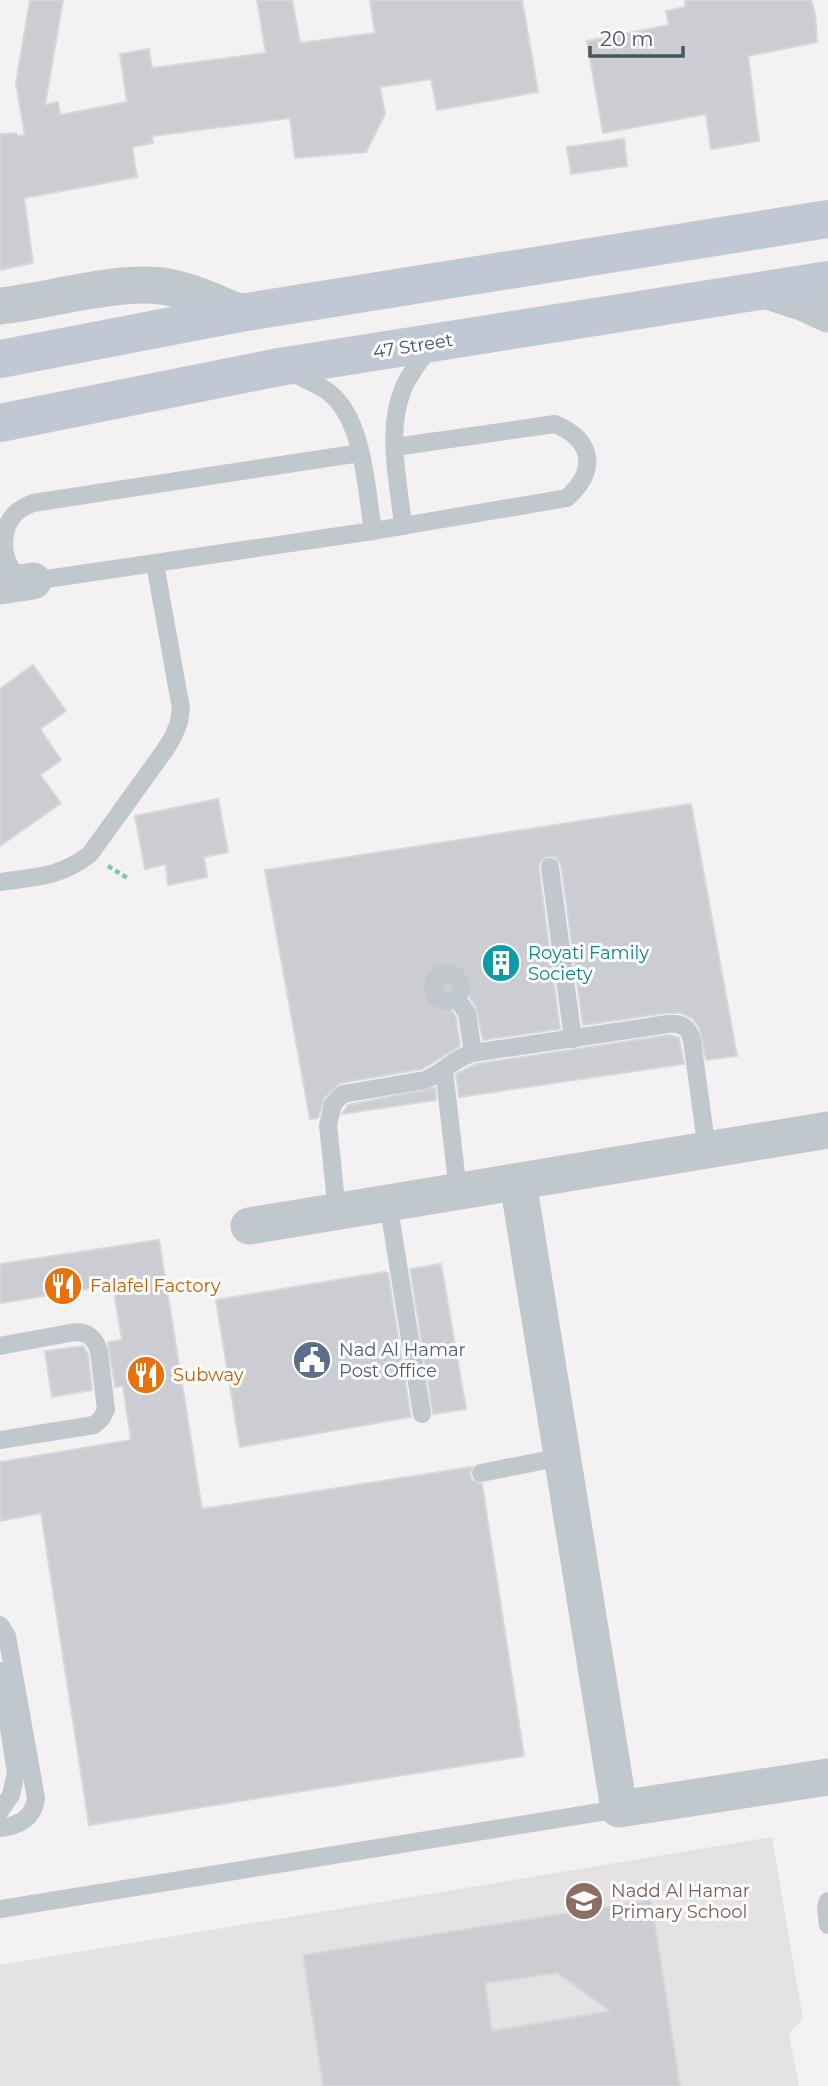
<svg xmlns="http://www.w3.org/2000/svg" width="828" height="2086" font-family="Montserrat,sans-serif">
  <rect width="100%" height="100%" fill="#f3f1f1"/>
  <polygon fill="#e4e2e2" points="772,1837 803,2019 789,2034 799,2086 0,2086 0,1965"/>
  <g fill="#cbcdd3" stroke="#d5d7db" stroke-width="2" fill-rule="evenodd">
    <polygon points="30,0 63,0 45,105 58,102 60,115 127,102 120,54 149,49 152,68 266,53 257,0 292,0 300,43 375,33 370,0 522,0 538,92 437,110 431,79 380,87 385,114 366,152 295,158 290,118 152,136 153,143 132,147 137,177 24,198 33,263 0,270 0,134 16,133 16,135 25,136 16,83"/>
    <polygon points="685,0 811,0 815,13 817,42 748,56 759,141 711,149 706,114 603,133 587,41 669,25 666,11 685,7"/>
    <polygon points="624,139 627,166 571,174 567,147"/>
    <polygon points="33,665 66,711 40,729 61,760 40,775 61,803 0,846 0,689"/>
    <polygon points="218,799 228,852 204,857 207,877 168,885 166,864 145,869 135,816"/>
    <polygon points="691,804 737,1056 706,1060 699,1027 692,1018 680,1013 666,1013 583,1025 561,865 555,857 548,856 540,862 539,869 560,1029 483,1040 476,1007 465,991 454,987 446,993 445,1000 456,1017 460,1046 422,1069 340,1083 325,1097 318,1118 310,1119 265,870"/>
    <polygon points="669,1035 679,1038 684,1064 459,1097 456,1074 476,1064"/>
    <polygon points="435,1088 436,1100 342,1114 348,1105"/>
    <polygon points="159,1240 202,1509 472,1467 470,1475 472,1480 482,1484 524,1756 89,1825 41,1513 0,1521 0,1462 131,1440 123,1386 115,1387 108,1342 122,1340 113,1285 0,1303 0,1264"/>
    <polygon points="441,1264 466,1409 433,1414 410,1269"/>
    <polygon points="384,1272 388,1273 411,1417 240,1447 216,1300"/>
    <polygon points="83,1346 88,1354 92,1390 52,1397 45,1351"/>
    <path d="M651,1900L680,2086H323L303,1955ZM557,1973L610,2011L492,2031L485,1983Z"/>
  </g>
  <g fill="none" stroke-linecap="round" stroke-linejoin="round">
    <polyline stroke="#7ec8a2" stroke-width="4.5" stroke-dasharray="5 3.5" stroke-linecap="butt" points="108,866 129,879"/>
    <g stroke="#c0c8ce" stroke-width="18">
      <path d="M289,371C301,378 316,383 327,391C364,417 366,489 373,531"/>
      <path d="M360,453L33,503C28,505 22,508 18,511C1,525 0,554 13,571C18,576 27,578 33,581L373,531L567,498C598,470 593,440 555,424L395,447"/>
      <path d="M403,526C399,484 386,433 402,392C408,375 420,361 430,347"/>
      <polyline points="550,867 573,1039"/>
      <path d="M0,882C35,877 61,877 90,854L165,750L173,737L179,722L181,707L178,692L155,564"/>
      <circle cx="447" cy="987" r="14"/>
      <polyline points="456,998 467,1013 473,1053"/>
      <polyline points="444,1070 458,1191"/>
      <polyline points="388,1202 422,1414"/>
      <path d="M337,1211L328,1125L333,1104L343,1094L425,1080C443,1073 454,1058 473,1053L668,1024C682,1023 689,1027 692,1041L707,1150"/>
      <path d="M0,1346L75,1332C88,1332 95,1338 99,1351L106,1410L101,1419L94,1425L0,1440"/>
      <polyline points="481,1473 562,1457"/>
      <path d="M0,1625L7,1636L36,1798C34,1818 19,1826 0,1828"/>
      <polyline points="0,1671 16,1773 11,1795 0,1811"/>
      <polyline points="828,1901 826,1908 828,1925"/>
      <polyline points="0,1909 619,1809"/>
    </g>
    <g stroke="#c0c8ce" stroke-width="37">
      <polyline points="764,290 802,302 828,314"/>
      <path d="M0,306C49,301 122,278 168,287C193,292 217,303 240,313"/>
      <polyline points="0,586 33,581"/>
      <polyline points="518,1182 619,1809 828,1777"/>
      <polyline points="249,1226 828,1130"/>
    </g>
    <g stroke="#c0c9d3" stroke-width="38">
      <polyline points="0,359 240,313 828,219"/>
      <polyline points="0,423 279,367 828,280"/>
    </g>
  </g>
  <defs>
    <g id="building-disc" transform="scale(2.0125)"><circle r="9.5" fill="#0f9aa8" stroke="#fff"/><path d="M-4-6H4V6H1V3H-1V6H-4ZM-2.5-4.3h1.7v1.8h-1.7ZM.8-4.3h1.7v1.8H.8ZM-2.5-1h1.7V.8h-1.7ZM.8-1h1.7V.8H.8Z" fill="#fff"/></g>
    <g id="restaurant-disc" transform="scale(2.0125)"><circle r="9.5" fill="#e8710a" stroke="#fff"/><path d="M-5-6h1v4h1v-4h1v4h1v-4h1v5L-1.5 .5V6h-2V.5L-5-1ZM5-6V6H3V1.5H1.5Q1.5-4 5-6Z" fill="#fff"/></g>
    <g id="civic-disc" transform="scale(2.0125)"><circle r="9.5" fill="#5c6f8a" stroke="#fff"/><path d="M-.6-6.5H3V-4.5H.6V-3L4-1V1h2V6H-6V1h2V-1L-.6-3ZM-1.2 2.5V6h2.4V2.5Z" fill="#fff"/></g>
    <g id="school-disc" transform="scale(2.0125)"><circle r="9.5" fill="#8d6e63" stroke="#fff"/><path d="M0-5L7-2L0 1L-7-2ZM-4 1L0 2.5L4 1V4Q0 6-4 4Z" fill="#fff"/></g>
  </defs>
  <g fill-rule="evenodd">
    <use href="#building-disc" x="501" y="963"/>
    <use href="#restaurant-disc" x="63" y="1286"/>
    <use href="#civic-disc" x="312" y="1360"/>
    <use href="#restaurant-disc" x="146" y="1375"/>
    <use href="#school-disc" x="584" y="1901"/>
  </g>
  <g text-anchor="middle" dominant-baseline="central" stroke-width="6" stroke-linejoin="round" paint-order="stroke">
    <g font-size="18" fill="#4a545d" stroke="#fff">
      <text transform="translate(413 346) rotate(-9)">47 Street</text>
    </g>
    <g font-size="18" fill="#0d838f" stroke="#fff" text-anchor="start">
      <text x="528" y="953">Royati Family<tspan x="528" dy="21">Society</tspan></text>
    </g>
    <g font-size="18" fill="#c56008" stroke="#fff" text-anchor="start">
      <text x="90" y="1286">Falafel Factory</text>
      <text x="173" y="1375">Subway</text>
    </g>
    <g font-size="18" fill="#4e5e75" stroke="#fff" text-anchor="start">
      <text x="339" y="1350">Nad Al Hamar<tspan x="339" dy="21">Post Office</tspan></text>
    </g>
    <g font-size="18" fill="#785e54" stroke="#fff" text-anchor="start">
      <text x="611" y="1891">Nadd Al Hamar<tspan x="611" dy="21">Primary School</tspan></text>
    </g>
  </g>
  <path d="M590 46v10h93v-10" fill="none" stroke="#4a545d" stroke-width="3.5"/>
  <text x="600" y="46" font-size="21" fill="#4a545d" stroke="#ffffff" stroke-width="5" paint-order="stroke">20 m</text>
</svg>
